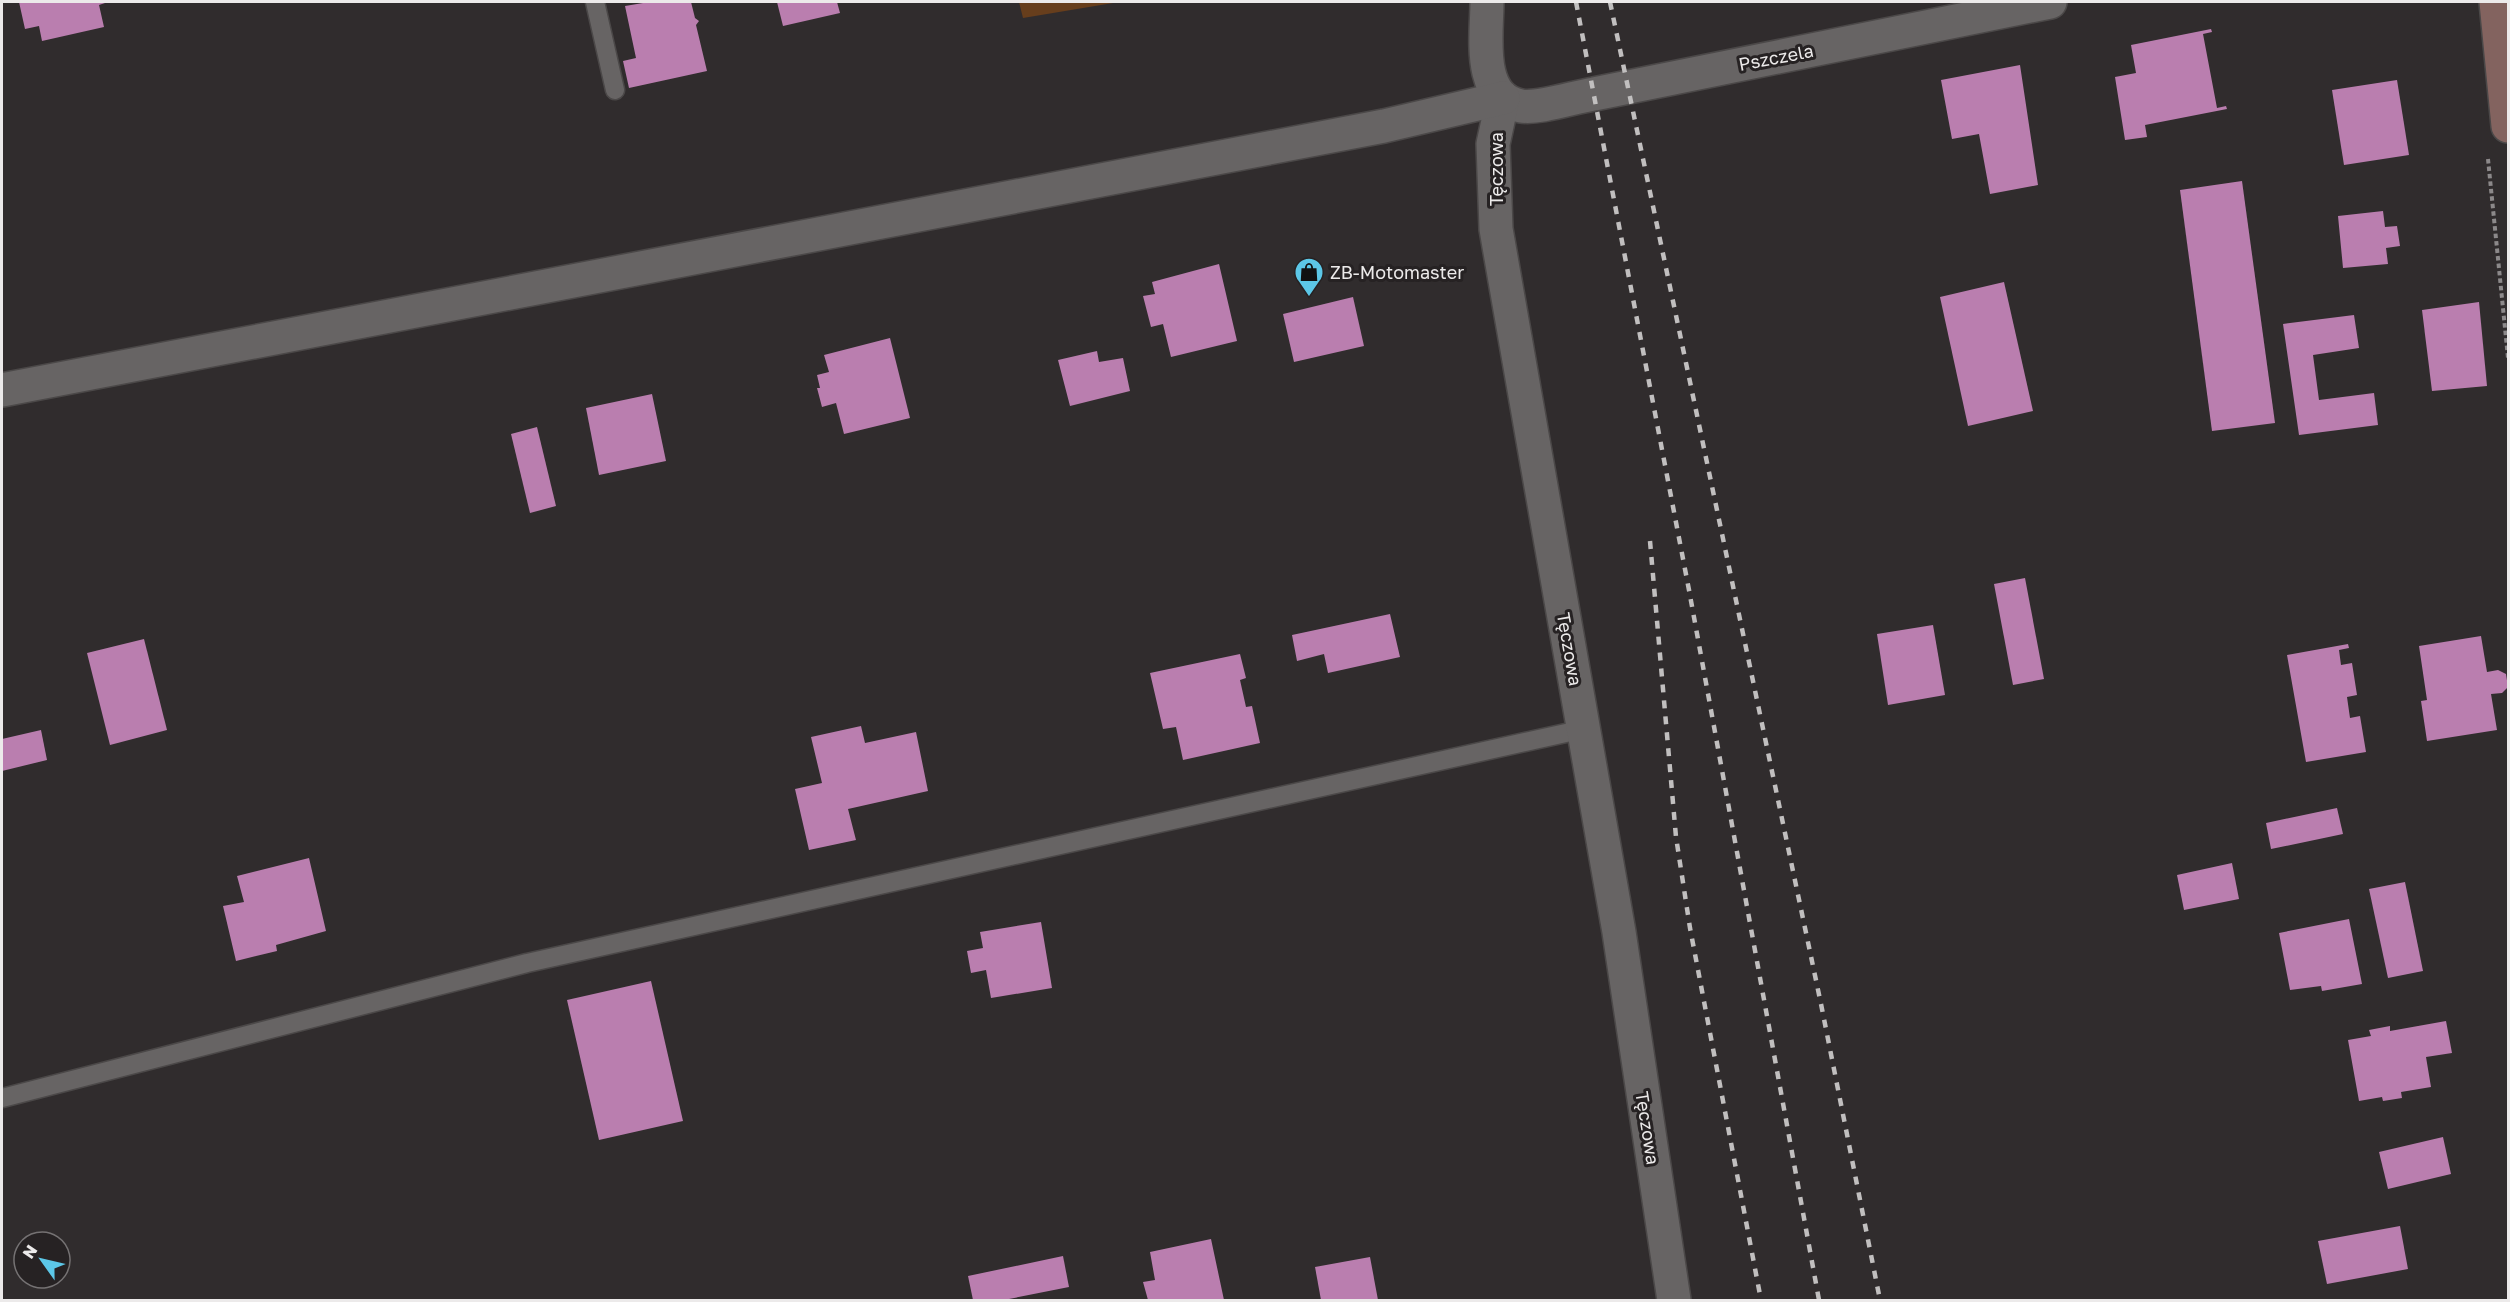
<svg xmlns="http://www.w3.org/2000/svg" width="2510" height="1302" font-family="'Golos Text',sans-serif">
  <rect width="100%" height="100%" fill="#302c2d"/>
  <polygon fill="#673e1c" points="1019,2 1119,2 1023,18"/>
  <g fill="#ba7eaf">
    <polygon points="19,2 108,2 99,5 104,27 42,41 39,26 25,29"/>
    <polygon points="649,2 691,2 695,18 699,21 696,25 707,71 629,88 623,61 636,58 625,6"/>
    <polygon points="777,2 837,2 840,13 783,26"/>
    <polygon points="2211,29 2212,32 2203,34 2217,108 2226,106 2227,109 2145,125 2147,137 2125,140 2115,77 2136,73 2131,45"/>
    <polygon points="2020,65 2038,185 1990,194 1979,134 1952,139 1941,80"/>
    <polygon points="2397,80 2409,155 2344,165 2332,90"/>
    <polygon points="2242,181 2275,423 2212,431 2180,190"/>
    <polygon points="2383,211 2385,227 2397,226 2400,246 2386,248 2388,264 2343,268 2338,216"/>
    <polygon points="1219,264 1237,341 1171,357 1163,324 1151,327 1143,296 1155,294 1152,282"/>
    <polygon points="2004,282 2033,411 1968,426 1940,297"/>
    <polygon points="1353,297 1364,346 1294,362 1283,314"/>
    <polygon points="2479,302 2487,386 2432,391 2422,310"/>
    <polygon points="2354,315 2359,348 2313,355 2319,400 2374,393 2378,425 2299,435 2283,324"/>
    <polygon points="890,338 910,418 844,434 836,403 822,407 817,388 820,388 817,375 829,372 824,355"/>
    <polygon points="1097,351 1099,362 1123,358 1130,391 1070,406 1058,360"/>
    <polygon points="652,394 666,461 599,475 586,408"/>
    <polygon points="537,427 556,506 530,513 511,434"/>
    <polygon points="2025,578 2044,679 2013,685 1994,584"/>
    <polygon points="1390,614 1400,657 1328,673 1324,654 1297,661 1292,635"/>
    <polygon points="1933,625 1945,695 1888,705 1877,634"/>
    <polygon points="2481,636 2487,672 2498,670 2506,674 2508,687 2502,693 2491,694 2497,730 2427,741 2421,701 2427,700 2419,646"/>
    <polygon points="144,639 167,730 110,745 87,653"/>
    <polygon points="2348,644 2349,648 2339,650 2341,665 2352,663 2357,695 2347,697 2350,718 2360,716 2366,752 2306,762 2287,655"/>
    <polygon points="1240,654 1246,678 1240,680 1246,707 1252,706 1260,743 1183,760 1176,727 1163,729 1150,673"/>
    <polygon points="861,726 865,743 916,732 928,791 848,809 856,840 809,850 795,789 822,783 811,737"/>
    <polygon points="41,730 47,760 2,771 2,739"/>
    <polygon points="2337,808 2343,834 2271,849 2266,823"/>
    <polygon points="309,858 326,931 276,945 277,951 236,961 223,906 244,902 237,876"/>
    <polygon points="2232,863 2239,899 2184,910 2177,875"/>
    <polygon points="2405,882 2423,971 2388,978 2369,889"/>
    <polygon points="2349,919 2362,984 2322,991 2321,986 2290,990 2279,933"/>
    <polygon points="1041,922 1052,988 991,998 986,970 971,973 967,951 983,948 980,932"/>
    <polygon points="651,981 683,1121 599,1140 567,1000"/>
    <polygon points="2446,1021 2452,1053 2426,1057 2431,1087 2401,1092 2402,1098 2383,1101 2382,1097 2359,1101 2348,1040 2371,1036 2369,1030 2390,1026 2390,1031"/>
    <polygon points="2443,1137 2451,1174 2388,1189 2379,1152"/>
    <polygon points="2400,1226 2408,1269 2327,1284 2318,1241"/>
    <polygon points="1211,1239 1224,1300 1148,1300 1143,1282 1155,1280 1150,1252"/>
    <polygon points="1063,1256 1069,1287 1004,1300 973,1300 968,1276"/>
    <polygon points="1370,1257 1378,1300 1321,1300 1315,1267"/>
  </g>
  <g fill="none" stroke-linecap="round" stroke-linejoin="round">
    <g stroke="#4b4848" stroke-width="21">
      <g id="lane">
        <polyline points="595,2 615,90"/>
        <polyline points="2,1098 527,963 1584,729"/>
      </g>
    </g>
    <g stroke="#4b4848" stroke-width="36">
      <g id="street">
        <path d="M1487,2C1487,34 1476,98 1521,106C1539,109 1574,97 1594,94L2050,2"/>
        <polyline points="1503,98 1493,144 1496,229 1619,932 1674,1300"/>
        <polyline points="2,390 1384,126 1503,98"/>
      </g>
    </g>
    <g stroke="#4b4848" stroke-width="36">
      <polyline id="secondary" points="2496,2 2508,126"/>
    </g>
    <polyline stroke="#8c898a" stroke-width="4" stroke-dasharray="4.5 3" stroke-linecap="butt" points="2488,159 2508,358"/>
    <use href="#lane" stroke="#676464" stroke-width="18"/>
    <use href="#street" stroke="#676464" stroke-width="33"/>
    <use href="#secondary" stroke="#83635f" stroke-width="33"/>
    <g stroke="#c1bfbf" stroke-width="4.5" stroke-dasharray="8 8" stroke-linecap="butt">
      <polyline points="1576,2 1689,590 1819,1300"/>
      <polyline points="1610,2 1821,1004 1880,1300"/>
      <polyline points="1650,541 1676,837 1690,928 1761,1300"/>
    </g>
  </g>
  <defs>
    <g id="shop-pin" transform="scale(1.5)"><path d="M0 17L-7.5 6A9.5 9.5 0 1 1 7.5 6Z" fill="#5cc7e7" stroke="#262223"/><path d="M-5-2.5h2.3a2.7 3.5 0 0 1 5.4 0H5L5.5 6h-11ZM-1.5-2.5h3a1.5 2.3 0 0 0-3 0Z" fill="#111"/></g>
  </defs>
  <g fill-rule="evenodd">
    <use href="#shop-pin" x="1309" y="272"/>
  </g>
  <g text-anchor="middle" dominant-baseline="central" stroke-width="6" stroke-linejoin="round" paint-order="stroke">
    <g font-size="18" fill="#eceaea" stroke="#262223">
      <text transform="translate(1776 57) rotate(-11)">Pszczela</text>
      <text transform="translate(1496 169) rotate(-90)">Tęczowa</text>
      <text transform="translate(1570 649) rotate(80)">Tęczowa</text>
      <text transform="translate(1648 1128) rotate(81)">Tęczowa</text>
    </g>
    <g font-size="18" fill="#eceaea" stroke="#262223" text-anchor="start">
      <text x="1330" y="272">ZB-Motomaster</text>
    </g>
  </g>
  <rect width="2510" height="1302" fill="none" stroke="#eceaea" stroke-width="6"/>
  <g transform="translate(42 1260) rotate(304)"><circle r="28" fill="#262223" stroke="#757273" stroke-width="1.5"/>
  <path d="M0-4.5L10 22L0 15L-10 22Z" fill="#5cc7e7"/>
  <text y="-9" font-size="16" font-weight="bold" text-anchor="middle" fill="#eceaea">N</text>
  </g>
</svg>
